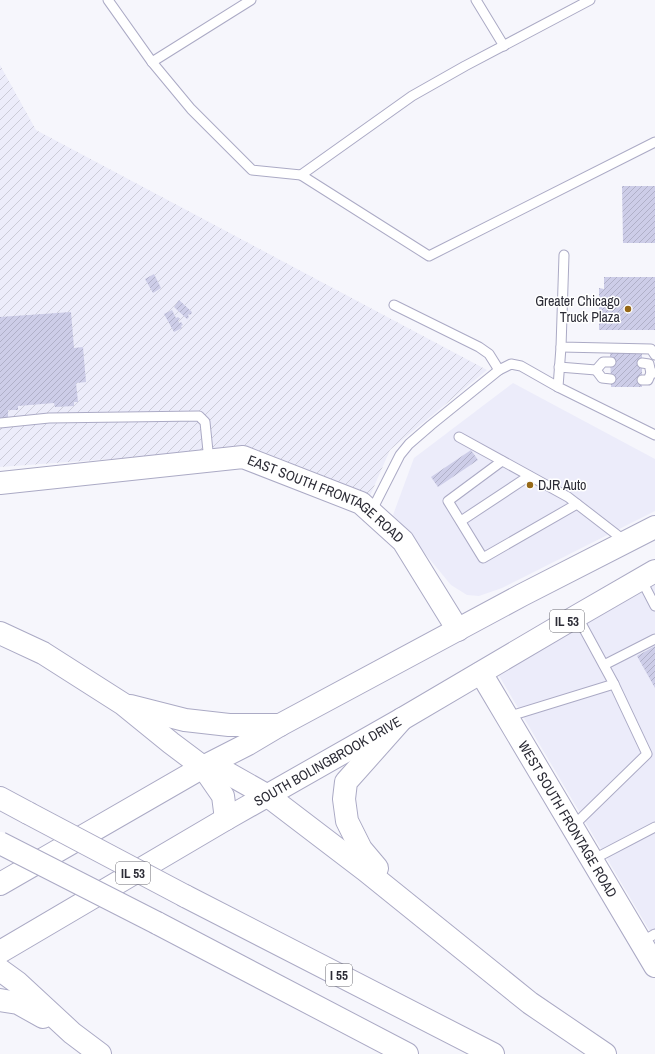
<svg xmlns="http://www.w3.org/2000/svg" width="655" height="1054" font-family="'Archivo Narrow',sans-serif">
  <defs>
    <pattern id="industrial-furrows" width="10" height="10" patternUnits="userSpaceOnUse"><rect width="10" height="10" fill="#ececfa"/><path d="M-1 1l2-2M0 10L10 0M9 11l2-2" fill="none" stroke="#cbcbd7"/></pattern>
    <pattern id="building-hatch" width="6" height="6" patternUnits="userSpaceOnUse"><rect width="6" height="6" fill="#cdcde8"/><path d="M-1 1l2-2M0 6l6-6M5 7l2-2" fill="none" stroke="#b0b0c8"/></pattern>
  </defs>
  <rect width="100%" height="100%" fill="#f6f6fc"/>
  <g fill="#ececfa">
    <polygon points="513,383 655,459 655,511 502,588 479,596 467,595 451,585 393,515 414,458"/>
    <polygon points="655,584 655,940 498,674"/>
  </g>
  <polygon fill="url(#industrial-furrows)" points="0,65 36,130 487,370 390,450 369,498 247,449 0,467"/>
  <g fill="url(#building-hatch)">
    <polygon points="622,186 655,186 655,243 623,243"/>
    <polygon points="154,274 161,288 153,293 145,279"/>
    <polygon points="604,277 655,277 655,330 599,330 599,288 604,289"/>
    <polygon points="179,300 192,312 191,312 192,313 190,315 189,314 188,315 189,317 187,319 174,307"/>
    <polygon points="172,310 176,318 178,317 180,319 178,320 179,323 181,322 183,325 181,326 182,328 174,332 164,314"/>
    <polygon points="71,312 74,348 83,347 86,382 76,383 78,402 74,402 74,406 55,407 54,403 18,406 18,410 8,410 8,417 0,418 0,317"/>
    <polygon points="610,350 642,350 642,387 611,387"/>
    <polygon points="471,450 478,460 438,487 431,477"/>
    <polygon points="655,646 655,688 637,656"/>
  </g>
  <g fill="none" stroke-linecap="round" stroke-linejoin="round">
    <g stroke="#abaac5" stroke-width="11">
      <g id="lane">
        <polyline points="108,0 152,62 191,109 252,170 301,175 412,96 465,66 590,0"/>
        <polyline points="476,0 504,46"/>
        <polyline points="152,62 251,0"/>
        <polyline points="301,175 429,256 655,142"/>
        <polyline points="564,255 561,347 651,349 655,355"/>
        <polyline points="394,305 479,347 489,354 499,370"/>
        <polyline points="561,347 558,387 655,435"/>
        <polyline points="611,362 603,362 596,370 602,378 611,379"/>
        <polyline points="642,363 649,364 651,373"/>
        <polyline points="559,367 596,370"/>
        <polyline points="642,380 648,380 651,373 655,373"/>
        <polyline points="0,423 49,418 199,416 205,422 209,461"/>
        <polyline points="459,437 568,497 625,541"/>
        <polyline points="502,461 448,501 483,558 577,504"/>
        <polyline points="371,512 400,455 409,444 431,425 499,370 511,364 521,366 558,387"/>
        <polyline points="461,521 529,476"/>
        <polyline points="641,579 655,606"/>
        <polyline points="577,616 614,684"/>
        <polyline points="604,665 655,639"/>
        <polyline points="507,717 614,684 647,754 572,827"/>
        <polyline points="592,860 655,827"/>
        <polyline points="641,942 655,934"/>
      </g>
    </g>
    <g stroke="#abaac5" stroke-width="24">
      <g id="secondary">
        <path id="s1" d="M0,483L243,457L361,503L403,541L458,630"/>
        <path id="s2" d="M481,673L655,966"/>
      </g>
    </g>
    <g stroke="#abaac5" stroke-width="24">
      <g id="primary">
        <polyline points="0,884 203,767 248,744 280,725 522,595 655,527"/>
        <path id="s3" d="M0,952L226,819L402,719L577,616L655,571"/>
      </g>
    </g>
    <g stroke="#abaac5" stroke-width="24">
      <g id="highway">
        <polyline points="0,633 43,653 123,704 171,743 203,767 223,796 226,819"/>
        <polyline points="130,706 185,720 229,725 280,725"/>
        <polyline points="203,767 222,770 268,796 365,870 530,1003 605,1054"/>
        <polyline points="0,798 28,813"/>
        <polyline points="377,868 361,849 347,821 344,799 346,782 402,719"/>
        <polyline points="185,896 493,1054"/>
        <polyline points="157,923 407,1054"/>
        <polyline points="0,970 18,983 72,1033 100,1054"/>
        <polyline points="0,1000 18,1003 43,1017"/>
      </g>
    </g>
    <use href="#lane" stroke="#fff" stroke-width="9"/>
    <use href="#secondary" stroke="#fff" stroke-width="22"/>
    <use href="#primary" stroke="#fff" stroke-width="22"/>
    <use href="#highway" stroke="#fff" stroke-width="22"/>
    <g stroke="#abaac5" stroke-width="24" stroke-linecap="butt">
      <g id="highway-bridge">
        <polyline points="28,813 185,896"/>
        <polyline points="0,843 157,923"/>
      </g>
    </g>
    <use href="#highway-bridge" stroke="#fff" stroke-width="22"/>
  </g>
  <g fill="#966816" stroke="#fff" stroke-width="1.5">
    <circle cx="628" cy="309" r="4"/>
    <circle cx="530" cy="485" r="4"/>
  </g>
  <g text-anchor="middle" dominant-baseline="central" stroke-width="3" stroke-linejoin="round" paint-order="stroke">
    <g fill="#fff" stroke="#6b6b72" stroke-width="1">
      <rect x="550" y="610" width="34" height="22" rx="3"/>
      <rect x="116" y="862" width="34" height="22" rx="3"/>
      <rect x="326" y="964" width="26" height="22" rx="3"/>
    </g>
    <g font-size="13" font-weight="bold" fill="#2c2c36">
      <text x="567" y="621">IL 53</text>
      <text x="133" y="873">IL 53</text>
      <text x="339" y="975">I 55</text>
    </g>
    <g font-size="14" fill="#2c2c36" stroke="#fff" text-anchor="end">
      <text x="620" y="301">Greater Chicago<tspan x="620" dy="16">Truck Plaza</tspan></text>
      <text x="538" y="485" text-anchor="start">DJR Auto</text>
    </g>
    <g font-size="14" fill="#2c2c36" stroke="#fff">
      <text stroke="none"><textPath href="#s1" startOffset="338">EAST SOUTH FRONTAGE ROAD</textPath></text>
      <text stroke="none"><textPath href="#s3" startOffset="379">SOUTH BOLINGBROOK DRIVE</textPath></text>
      <text stroke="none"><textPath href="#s2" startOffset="170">WEST SOUTH FRONTAGE ROAD</textPath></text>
    </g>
  </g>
</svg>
